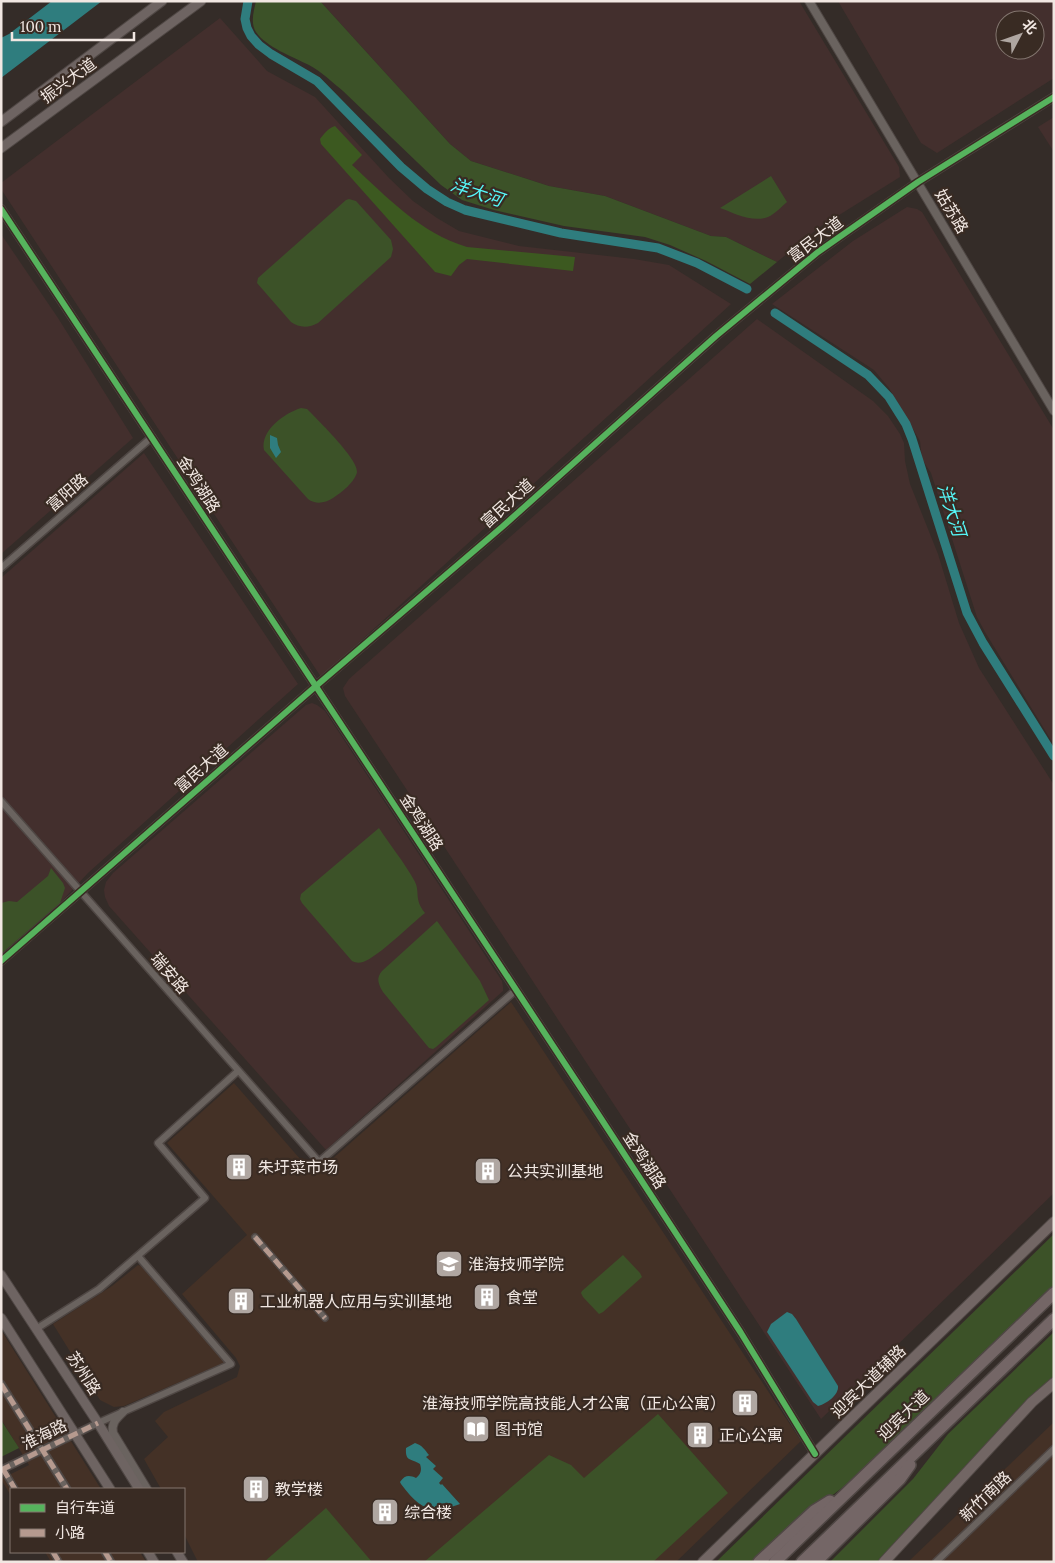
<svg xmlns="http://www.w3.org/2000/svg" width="1055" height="1563" font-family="Lora,'Noto Sans SC',serif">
  <rect width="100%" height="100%" fill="#342c28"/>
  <g fill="#443126">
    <polygon points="511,1002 801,1441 676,1562 198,1562 184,1534 184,1489 161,1489 144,1459 168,1437 155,1421 164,1412 237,1377 240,1366 236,1358 182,1294 247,1235 167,1143 234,1083 314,1175"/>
    <polygon points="138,1265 141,1266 226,1362 124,1406 114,1407 100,1400 53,1324 112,1286"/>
    <polygon points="1,1330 101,1489 11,1489 11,1496 1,1479 29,1465 1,1419"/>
    <polygon points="1054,1422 1054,1562 908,1562"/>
    <polygon points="45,1552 140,1552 146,1562 51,1562"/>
  </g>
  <g fill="#432f2d" fill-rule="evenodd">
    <polygon points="320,1 799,1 899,167 900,177 820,227 777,262 726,237 711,236 605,196 549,186 471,161 450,144"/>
    <path d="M838,1H1054V78L937,153L921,143ZM1005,20H1035V50H1005Z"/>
    <polygon points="220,18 267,71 315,97 389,178 413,201 437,218 459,231 519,246 634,259 669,265 731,304 321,677 1,189 1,183"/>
    <polygon points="1054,117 1054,152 1038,127"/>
    <polygon points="907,207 917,209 922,212 1054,430 1054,745 985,632 977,617 931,473 922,459 920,441 889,388 874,370 772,304 853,241"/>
    <polygon points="1,234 58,318 133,438 1,554"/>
    <polygon points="757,319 873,401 888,416 900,434 904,443 905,461 910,484 938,554 959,623 979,668 1054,785 1054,1193 821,1419 345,696 343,688 349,679"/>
    <polygon points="144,453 298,684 88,873 60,903 1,954 1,578"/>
    <polygon points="312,703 317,705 325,711 502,981 503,987 503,991 326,1150 109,906 105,897 104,890 106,882 113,873 306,705"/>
  </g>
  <g fill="#3c5228">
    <path d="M256,1H320L450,144L471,161L549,186L605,196L711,236L726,237L777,262L750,284L706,261L670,245L645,237L564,226L494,210L462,200L441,185L343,91C332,82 322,72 309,65C293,57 266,47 256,32C250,22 254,11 256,1Z"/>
    <path d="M771,176L787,202C781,207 775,214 768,217C752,223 734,213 720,208Z"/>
    <path d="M349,199L356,201L391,240L393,249L391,257L318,323C309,328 299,328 291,322L257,283L258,278L346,200Z"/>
    <path d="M301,408L307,409C317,419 359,460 357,472C355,482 341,493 333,498C325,503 316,505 308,499L264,450C260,430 285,413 301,408Z"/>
    <path d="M379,828C390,845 404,862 414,880C421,892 413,898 425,913C411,924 378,957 363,962C359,963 356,963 352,961L302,903L300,899L301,894Z"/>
    <polygon points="51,868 63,883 65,888 60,903 1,954 1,903 9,901 17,902 48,876"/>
    <path d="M437,921L480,981L489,1000L436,1047L433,1049L429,1048L383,992C378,984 376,978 382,971Z"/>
    <polygon points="1054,1234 1054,1285 851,1481 817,1507 757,1562 716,1562"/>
    <polygon points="623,1255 640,1273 642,1277 603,1312 599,1314 583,1297 581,1293 582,1291"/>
    <polygon points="1054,1332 1054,1377 1026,1402 878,1562 830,1562 913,1479 948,1434"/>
    <polygon points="658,1414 728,1493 653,1562 424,1562 549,1455 571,1465 584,1478"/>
    <polygon points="1,1420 19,1448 1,1457"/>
    <polygon points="326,1508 372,1562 264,1562"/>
  </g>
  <path fill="#3c5920" d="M335,126L362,155L352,165C387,197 420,233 467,247L575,257L573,271L467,259L459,265L451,276L435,272L321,144L320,139C324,134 328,128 335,126Z"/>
  <g fill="#2f7d7e">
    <polygon points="52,1 102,1 1,78 1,38 9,34"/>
    <polygon points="270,435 277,438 278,445 281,452 276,458 270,448"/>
    <path d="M787,1312L792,1314L796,1319L838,1386C839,1395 826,1404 818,1406L813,1402L767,1332L771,1324Z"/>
    <path d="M415,1443C422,1445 425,1450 429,1455L426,1457L436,1466L433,1469L443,1478L439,1483L441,1485L442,1484L460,1504C430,1515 420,1509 401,1484L400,1482C405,1475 409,1475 416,1478C421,1474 422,1470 420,1464C411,1458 405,1462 406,1448Z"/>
  </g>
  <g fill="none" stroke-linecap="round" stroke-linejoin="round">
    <g stroke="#2f7d7e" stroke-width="9">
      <polyline points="248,1 245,19 247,28 251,36 259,45 271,54 317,81 401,167 427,189 447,202 465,210 561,233 658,248 697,263 747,289"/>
      <polyline points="775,313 868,375 889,397 906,424 912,439 967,613 983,643 1054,756"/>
    </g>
    <g stroke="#4f4744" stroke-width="8">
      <g id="pedestrian">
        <polyline points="255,1237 325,1318"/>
        <polyline points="3,1469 15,1489"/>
        <polyline points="53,1552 59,1562"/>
      </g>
    </g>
    <g stroke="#4f4744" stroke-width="9">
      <g id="minor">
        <polyline points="1,568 152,437"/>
        <polyline points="1,801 319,1162 516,990"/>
        <polyline points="36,1329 99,1289 205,1198 158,1143 238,1071"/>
        <polyline points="1,1384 67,1489"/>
        <polyline points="1,1470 98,1423 231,1364 138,1256"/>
        <polyline points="105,1552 111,1562"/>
        <polyline points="936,1562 1054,1449"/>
      </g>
    </g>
    <g stroke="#4f4744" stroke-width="10">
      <g id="tertiary">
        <polyline points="809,1 1054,411"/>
        <polyline points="1,209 598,1114 741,1333 815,1454"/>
        <polyline points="1,961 316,686 502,527 716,336 818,252 918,182 1054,97"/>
        <path d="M123,1412C116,1419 111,1423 113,1433L147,1489"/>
      </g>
    </g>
    <g stroke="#4f4744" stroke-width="11">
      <g id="secondary">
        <polyline points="1,122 162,1"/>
        <polyline points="1,148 201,1"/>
        <polyline points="1,1275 98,1423 139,1489"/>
        <polyline points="1,1318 110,1489"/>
        <polyline points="148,1552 154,1562"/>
        <polyline points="177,1552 183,1562"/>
      </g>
    </g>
    <g stroke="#4f4744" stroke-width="12">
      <g id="primary">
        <polyline points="703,1562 1054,1222"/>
        <polyline points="884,1562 1032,1402 1054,1383"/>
      </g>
    </g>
    <g stroke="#4f4744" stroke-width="14">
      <g id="trunk">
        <polyline points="759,1562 814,1511 830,1501"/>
        <polyline points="775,1562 1054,1293"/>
        <polyline points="802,1562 1054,1319"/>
        <polyline points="816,1562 900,1479 910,1465"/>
      </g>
    </g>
    <use href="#pedestrian" stroke="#6a635f" stroke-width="5"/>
    <use href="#minor" stroke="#6a635f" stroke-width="6"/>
    <use href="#tertiary" stroke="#6a635f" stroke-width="8"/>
    <use href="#secondary" stroke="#6e6462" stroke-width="9"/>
    <use href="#primary" stroke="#726664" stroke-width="10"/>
    <use href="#trunk" stroke="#746666" stroke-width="11"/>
    <g stroke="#b69a8f" stroke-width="5" stroke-dasharray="10 5" stroke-linecap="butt">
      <polyline points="255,1237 325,1318"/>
      <polyline points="1,1384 67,1489"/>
      <polyline points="3,1469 15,1489"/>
      <polyline points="1,1470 98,1423"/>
      <polyline points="53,1552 59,1562"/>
      <polyline points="105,1552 111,1562"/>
    </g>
    <g stroke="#392b23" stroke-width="9">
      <g id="cycleway">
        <polyline points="1,209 598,1114 741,1333 815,1454"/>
        <polyline points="1,961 316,686 502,527 716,336 818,252 918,182 1054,97"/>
      </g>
    </g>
    <use href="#cycleway" stroke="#56b35d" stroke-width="6"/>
  </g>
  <defs>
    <g id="building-square" transform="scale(1.4375)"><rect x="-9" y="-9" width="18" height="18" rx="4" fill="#afa6a1" stroke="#392b23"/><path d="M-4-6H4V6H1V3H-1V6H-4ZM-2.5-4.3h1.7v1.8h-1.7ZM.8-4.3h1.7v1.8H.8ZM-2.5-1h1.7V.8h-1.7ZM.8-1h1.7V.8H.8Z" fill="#fff"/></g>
    <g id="school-square" transform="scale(1.4375)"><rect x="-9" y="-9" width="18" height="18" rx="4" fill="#afa6a1" stroke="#392b23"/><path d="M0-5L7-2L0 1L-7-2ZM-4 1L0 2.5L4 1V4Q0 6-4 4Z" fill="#fff"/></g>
    <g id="library-square" transform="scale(1.4375)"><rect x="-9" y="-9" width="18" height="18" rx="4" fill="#afa6a1" stroke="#392b23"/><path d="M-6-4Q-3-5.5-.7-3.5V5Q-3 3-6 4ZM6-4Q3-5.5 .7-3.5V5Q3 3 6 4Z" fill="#fff"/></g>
  </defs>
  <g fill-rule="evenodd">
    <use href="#building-square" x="239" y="1167"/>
    <use href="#building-square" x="488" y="1171"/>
    <use href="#school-square" x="449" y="1264"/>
    <use href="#building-square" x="487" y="1297"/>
    <use href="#building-square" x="241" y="1301"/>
    <use href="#building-square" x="745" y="1403"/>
    <use href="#library-square" x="476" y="1429"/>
    <use href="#building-square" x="700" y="1435"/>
    <use href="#building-square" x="256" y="1489"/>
    <use href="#building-square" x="385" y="1512"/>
  </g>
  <g text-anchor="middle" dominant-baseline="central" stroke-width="4.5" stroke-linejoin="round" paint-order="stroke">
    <g font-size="16" fill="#f1e7e2" stroke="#392b23">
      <text transform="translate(68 80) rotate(-36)">振兴大道</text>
      <text transform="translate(952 211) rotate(59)">姑苏路</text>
      <text transform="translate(815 239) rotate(-37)">富民大道</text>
      <text transform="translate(199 484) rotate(57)">金鸡湖路</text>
      <text transform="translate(67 492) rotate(-41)">富阳路</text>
      <text transform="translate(507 503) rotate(-42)">富民大道</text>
      <text transform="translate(201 768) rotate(-41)">富民大道</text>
      <text transform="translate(422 822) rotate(57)">金鸡湖路</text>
      <text transform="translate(170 973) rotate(49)">瑞安路</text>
      <text transform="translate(645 1160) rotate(57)">金鸡湖路</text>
      <text transform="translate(84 1373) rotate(57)">苏州路</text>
      <text transform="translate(868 1381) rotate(-44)">迎宾大道辅路</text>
      <text transform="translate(903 1415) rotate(-44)">迎宾大道</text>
      <text transform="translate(44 1434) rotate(-26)">淮海路</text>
      <text transform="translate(985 1496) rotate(-44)">新竹南路</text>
    </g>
    <g font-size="16" fill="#f1e7e2" stroke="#392b23" text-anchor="start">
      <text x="258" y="1167">朱圩菜市场</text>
      <text x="507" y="1171">公共实训基地</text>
      <text x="468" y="1264">淮海技师学院</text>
      <text x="506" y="1297">食堂</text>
      <text x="260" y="1301">工业机器人应用与实训基地</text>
      <text x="726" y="1403" text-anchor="end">淮海技师学院高技能人才公寓（正心公寓）</text>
      <text x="495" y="1429">图书馆</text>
      <text x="719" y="1435">正心公寓</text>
      <text x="275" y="1489">教学楼</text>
      <text x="404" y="1512">综合楼</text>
    </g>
    <g font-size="18" font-style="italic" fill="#56f7f8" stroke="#392b23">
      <text transform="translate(477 192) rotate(18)">洋大河</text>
      <text transform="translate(952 510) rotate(72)">洋大河</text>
    </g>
  </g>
  <rect width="1055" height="1563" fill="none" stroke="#f1e7e2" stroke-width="5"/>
  <rect x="10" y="1488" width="175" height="65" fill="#392b23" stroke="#83766f"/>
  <rect x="20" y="1504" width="25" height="8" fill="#56b35d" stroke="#83766f"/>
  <text x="55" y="1513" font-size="15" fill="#f1e7e2">自行车道</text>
  <rect x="20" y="1529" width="25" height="8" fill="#b69a8f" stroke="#83766f"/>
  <text x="55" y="1538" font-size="15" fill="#f1e7e2">小路</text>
  <g transform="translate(1020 35) rotate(49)"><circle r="24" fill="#392b23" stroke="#83766f"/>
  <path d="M0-4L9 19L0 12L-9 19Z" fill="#afa6a1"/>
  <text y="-8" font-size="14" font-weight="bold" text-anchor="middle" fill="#f1e7e2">北</text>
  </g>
  <path d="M12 32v8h122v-8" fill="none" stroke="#f1e7e2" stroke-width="2.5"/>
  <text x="20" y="32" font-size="15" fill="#f1e7e2" stroke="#392b23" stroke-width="4" paint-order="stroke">100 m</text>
</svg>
